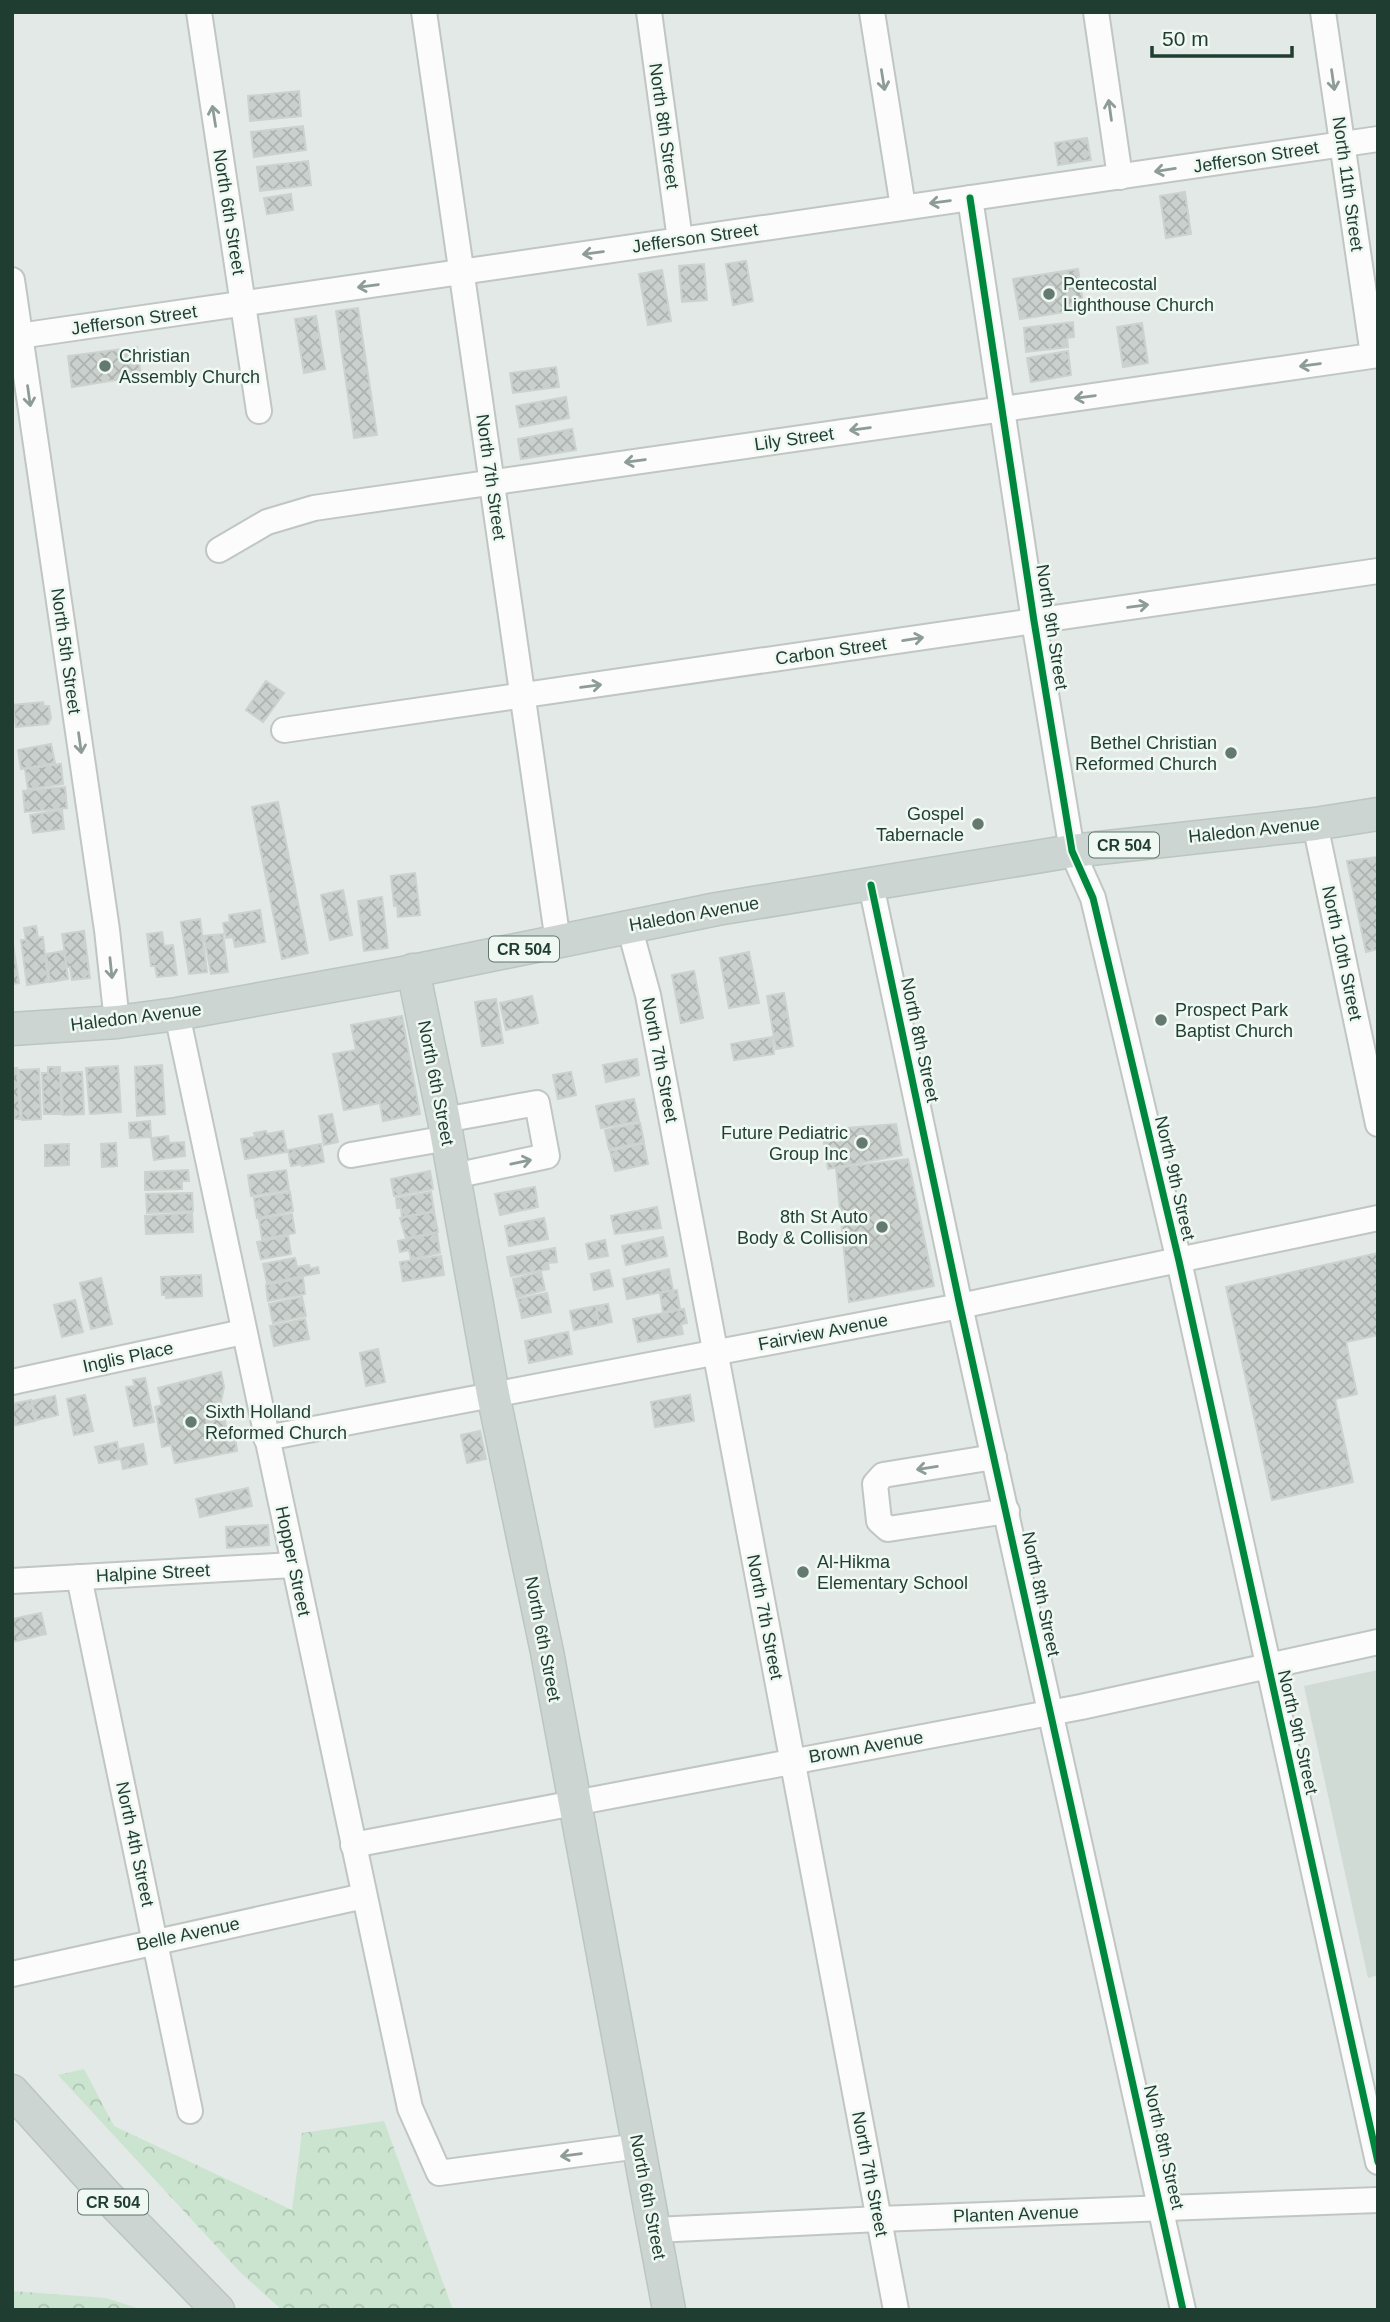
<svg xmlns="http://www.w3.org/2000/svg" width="1390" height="2322" font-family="Helvetica,sans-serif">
  <defs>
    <pattern id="forest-crowns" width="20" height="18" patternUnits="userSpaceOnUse" patternTransform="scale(1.75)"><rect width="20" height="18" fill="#cbe4cf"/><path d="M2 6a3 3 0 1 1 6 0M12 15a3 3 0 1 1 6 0" fill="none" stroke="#aec4b2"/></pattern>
    <pattern id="building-cross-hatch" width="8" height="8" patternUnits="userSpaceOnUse" patternTransform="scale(1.75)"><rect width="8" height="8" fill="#cad0cd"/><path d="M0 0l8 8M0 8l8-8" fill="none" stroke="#adb4b0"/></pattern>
  </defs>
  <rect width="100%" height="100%" fill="#e3e9e6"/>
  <polygon fill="#d0dbd5" points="1378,1670 1378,1975 1368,1978 1304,1686"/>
  <g fill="url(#forest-crowns)">
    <polygon points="84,2069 114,2126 292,2210 302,2133 384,2121 453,2310 282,2310 241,2273 58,2075"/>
    <polygon points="12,2291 106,2298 143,2310 12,2310"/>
  </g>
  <g fill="url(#building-cross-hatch)" stroke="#cbd2cf" stroke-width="2">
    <polygon points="299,91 301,116 250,121 248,96"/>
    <polygon points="303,126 306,150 254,157 251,132"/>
    <polygon points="1087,138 1091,160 1058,165 1055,143"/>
    <polygon points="308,161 311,185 260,191 257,167"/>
    <polygon points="1185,192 1191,234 1166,238 1160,196"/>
    <polygon points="291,194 293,210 267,214 264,198"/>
    <polygon points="746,261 753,301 733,305 726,264"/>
    <polygon points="704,264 707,300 682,302 679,266"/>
    <polygon points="1078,269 1084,309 1020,319 1013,279"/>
    <polygon points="662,270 671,321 648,325 639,274"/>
    <polygon points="358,308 377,435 354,438 336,311"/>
    <polygon points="316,316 325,369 304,373 295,319"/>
    <polygon points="1073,322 1074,337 1067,338 1068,347 1026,352 1024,328"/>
    <polygon points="1142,323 1148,363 1123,367 1117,327"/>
    <polygon points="137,347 141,376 72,387 68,356"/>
    <polygon points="1068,351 1071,375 1031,382 1027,358"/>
    <polygon points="556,367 559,387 513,393 510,373"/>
    <polygon points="566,397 569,418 520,427 516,406"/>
    <polygon points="572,429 576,450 521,459 518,439"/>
    <polygon points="266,681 284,693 263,722 246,710"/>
    <polygon points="43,702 44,706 49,706 51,718 48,724 16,727 13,705"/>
    <polygon points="51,744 55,763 21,769 18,750"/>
    <polygon points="61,764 63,784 28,789 25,769"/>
    <polygon points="65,787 67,808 25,812 23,791"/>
    <polygon points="278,802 308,953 282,959 252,807"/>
    <polygon points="62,810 64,829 33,833 30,815"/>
    <polygon points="1378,857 1378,949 1366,952 1347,861"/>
    <polygon points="415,873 420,915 398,917 397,905 394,906 391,876"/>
    <polygon points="343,890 352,935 330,940 321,895"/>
    <polygon points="382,897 388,948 364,951 358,901"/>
    <polygon points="260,910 265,942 235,947 233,937 226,938 223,923 230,922 229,915"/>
    <polygon points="200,919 207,972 189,974 181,922"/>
    <polygon points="36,926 38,938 43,937 48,982 27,985 21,940 26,940 24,928"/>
    <polygon points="84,931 90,978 72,980 70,967 67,967 62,934"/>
    <polygon points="162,932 164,946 173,945 177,975 157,977 155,966 151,966 147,934"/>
    <polygon points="223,934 228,972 211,974 204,936"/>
    <polygon points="12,938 19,983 12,984"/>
    <polygon points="64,951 68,979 50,982 46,954"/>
    <polygon points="749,952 759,1003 729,1008 720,958"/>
    <polygon points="694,971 703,1018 681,1023 672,975"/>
    <polygon points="784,993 793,1046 776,1049 767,996"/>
    <polygon points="532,996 538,1023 506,1030 500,1003"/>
    <polygon points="496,999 503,1043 482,1046 475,1002"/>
    <polygon points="402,1016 420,1114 383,1121 380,1103 344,1110 333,1054 356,1050 351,1025"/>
    <polygon points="772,1037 774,1054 734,1060 731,1044"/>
    <polygon points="637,1059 639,1075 606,1082 603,1065"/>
    <polygon points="162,1065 165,1114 137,1116 135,1067"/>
    <polygon points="118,1066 121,1112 90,1114 86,1068"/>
    <polygon points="48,1067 60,1067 61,1114 44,1114 42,1073 48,1073"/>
    <polygon points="12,1068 17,1068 20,1119 12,1119"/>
    <polygon points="39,1069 41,1119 22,1120 19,1070"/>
    <polygon points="82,1072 84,1114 63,1115 61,1073"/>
    <polygon points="571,1072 576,1095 558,1099 553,1075"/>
    <polygon points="634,1099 639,1121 601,1128 596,1106"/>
    <polygon points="332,1114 338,1142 324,1145 319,1116"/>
    <polygon points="150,1121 151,1137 130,1138 129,1123"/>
    <polygon points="640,1123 644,1142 609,1149 605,1130"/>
    <polygon points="896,1124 902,1155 828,1169 822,1130"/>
    <polygon points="266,1131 267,1134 283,1131 287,1152 245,1159 241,1139 255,1137 254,1133"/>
    <polygon points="168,1136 169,1143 184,1142 185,1156 154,1160 151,1138"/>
    <polygon points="116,1143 117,1166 102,1167 101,1144"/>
    <polygon points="69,1144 69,1165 45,1166 45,1145"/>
    <polygon points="321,1144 324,1162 302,1166 302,1164 291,1166 288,1150"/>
    <polygon points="644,1144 648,1164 615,1171 610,1151"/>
    <polygon points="908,1159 934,1286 849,1302 836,1168"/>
    <polygon points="188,1170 189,1181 182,1181 182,1189 145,1190 145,1172"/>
    <polygon points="286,1170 289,1190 251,1196 248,1175"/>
    <polygon points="430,1171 433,1189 394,1196 391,1179"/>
    <polygon points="535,1187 538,1207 500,1215 495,1194"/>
    <polygon points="290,1192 293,1211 257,1218 254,1198"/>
    <polygon points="431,1192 434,1211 402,1217 401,1208 397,1208 396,1198"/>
    <polygon points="192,1193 193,1211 147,1213 146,1194"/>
    <polygon points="657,1207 661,1228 615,1234 611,1216"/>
    <polygon points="434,1212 438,1232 406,1238 400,1218"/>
    <polygon points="192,1213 193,1232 146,1234 145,1216"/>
    <polygon points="292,1214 295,1233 262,1239 259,1219"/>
    <polygon points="544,1218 548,1239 509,1246 505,1226"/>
    <polygon points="437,1233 440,1253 411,1259 409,1250 400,1252 398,1241"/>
    <polygon points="288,1236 291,1254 261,1259 257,1242"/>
    <polygon points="663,1237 667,1256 626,1265 622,1246"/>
    <polygon points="605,1240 608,1256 589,1259 586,1244"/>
    <polygon points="555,1248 557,1262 548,1263 549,1269 511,1276 507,1257"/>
    <polygon points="1378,1253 1378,1335 1346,1342 1357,1394 1335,1399 1353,1482 1272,1500 1226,1287"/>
    <polygon points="441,1256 444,1275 403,1281 400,1262"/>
    <polygon points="295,1258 297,1267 309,1265 310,1269 318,1267 319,1273 267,1283 263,1264"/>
    <polygon points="669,1269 673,1290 627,1299 623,1279"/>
    <polygon points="609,1270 613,1286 594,1290 591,1274"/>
    <polygon points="541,1272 545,1290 517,1297 513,1279"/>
    <polygon points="201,1275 202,1296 166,1298 166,1295 162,1295 161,1277"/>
    <polygon points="101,1278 112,1324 91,1329 80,1283"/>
    <polygon points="303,1278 305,1294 268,1301 266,1285"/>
    <polygon points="677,1290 680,1309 663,1312 660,1293"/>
    <polygon points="547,1293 551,1312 522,1318 518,1299"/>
    <polygon points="302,1297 306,1316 273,1323 269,1304"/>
    <polygon points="75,1300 83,1332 62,1337 54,1305"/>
    <polygon points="608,1304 612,1322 599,1325 596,1306"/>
    <polygon points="596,1306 599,1325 574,1330 570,1311"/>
    <polygon points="684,1309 687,1323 681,1324 683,1334 638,1342 633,1319"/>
    <polygon points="305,1319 309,1339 274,1346 270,1326"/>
    <polygon points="568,1332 572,1354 529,1363 525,1341"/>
    <polygon points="378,1349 385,1382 366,1386 360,1353"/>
    <polygon points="221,1372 224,1387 221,1401 228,1437 235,1437 237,1451 175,1463 171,1445 162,1447 155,1407 162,1405 158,1388"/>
    <polygon points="145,1378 154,1422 134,1426 126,1387 135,1386 133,1380"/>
    <polygon points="85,1395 93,1431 74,1435 67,1399"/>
    <polygon points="690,1395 694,1421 655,1427 651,1402"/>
    <polygon points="55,1396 58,1415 36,1420 32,1401"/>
    <polygon points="31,1400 35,1421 12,1426 12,1404"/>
    <polygon points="480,1431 486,1459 467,1463 461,1435"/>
    <polygon points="117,1442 120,1459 99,1463 95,1447"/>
    <polygon points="143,1444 147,1464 123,1469 119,1449"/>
    <polygon points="248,1488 252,1506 200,1517 196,1499"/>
    <polygon points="268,1525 269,1545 227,1548 226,1527"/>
    <polygon points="41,1613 46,1634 12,1642 12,1619"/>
  </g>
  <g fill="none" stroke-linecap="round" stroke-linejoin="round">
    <g stroke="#c0c6c3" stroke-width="28">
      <g id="minor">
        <polyline points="199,12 259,411"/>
        <polyline points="424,12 558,942"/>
        <polyline points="649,12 680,240"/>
        <polyline points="872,12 903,207"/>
        <polyline points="1096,12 1120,177"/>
        <polyline points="1323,12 1373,355"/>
        <polyline points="970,198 1034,621 1072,851 1093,898 1179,1261 1378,2162"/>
        <polyline points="12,280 107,930 117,1022"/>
        <polyline points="12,337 1378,139"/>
        <polyline points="219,550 267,522 314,508 1378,355"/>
        <polyline points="284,730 1378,571"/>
        <polyline points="1315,824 1378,1124"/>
        <polyline points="871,885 960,1306 1183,2310"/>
        <polyline points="629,926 648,995 896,2310"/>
        <polyline points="177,1014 410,2108 439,2173 639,2146"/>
        <polyline points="444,1120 537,1103 547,1156 454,1176"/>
        <polyline points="351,1155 448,1138"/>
        <polyline points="12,1382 243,1332"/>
        <polyline points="266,1438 960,1306 1378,1218"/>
        <polyline points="994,1457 883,1475 875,1484 879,1521 888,1529 1007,1511"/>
        <polyline points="79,1577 190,2111"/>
        <polyline points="12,1581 293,1565"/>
        <polyline points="353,1845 1081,1707 1378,1642"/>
        <polyline points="12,1974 364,1896"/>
        <polyline points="655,2230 879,2219 1378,2200"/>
      </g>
    </g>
    <g stroke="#bbc5c1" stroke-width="35">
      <g id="major">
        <polyline points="413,970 444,1120 493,1394 547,1652 669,2310"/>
        <polyline points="12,1029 117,1022 177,1014 403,973 717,909 1072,851 1315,824 1378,814"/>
        <polyline points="12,2091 106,2195 218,2310"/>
      </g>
    </g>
    <use href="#minor" stroke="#fbfcfb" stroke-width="24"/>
    <use href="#major" stroke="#cdd5d2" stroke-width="32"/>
    <g stroke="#f0f8f3" stroke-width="11">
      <g id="cycleway">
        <polyline points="970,198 1034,621 1072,851 1093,898 1179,1261 1378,2162"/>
        <polyline points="871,885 960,1306 1183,2310"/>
      </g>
    </g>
    <use href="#cycleway" stroke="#00873e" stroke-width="7"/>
  </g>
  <defs><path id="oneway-shaft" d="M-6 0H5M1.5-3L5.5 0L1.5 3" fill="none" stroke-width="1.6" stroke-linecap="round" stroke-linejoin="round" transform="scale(1.75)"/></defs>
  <g stroke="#8d9c96">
    <use href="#oneway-shaft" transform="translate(883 80) rotate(81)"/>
    <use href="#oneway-shaft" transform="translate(1333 80) rotate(82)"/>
    <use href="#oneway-shaft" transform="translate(1110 110) rotate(-98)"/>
    <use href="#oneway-shaft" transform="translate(214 116) rotate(-99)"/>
    <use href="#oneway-shaft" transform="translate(1165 170) rotate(171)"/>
    <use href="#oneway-shaft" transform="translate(940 202) rotate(172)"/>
    <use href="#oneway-shaft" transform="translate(593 253) rotate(172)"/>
    <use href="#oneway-shaft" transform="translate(368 286) rotate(172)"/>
    <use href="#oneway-shaft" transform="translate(1310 365) rotate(172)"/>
    <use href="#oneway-shaft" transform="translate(29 396) rotate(82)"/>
    <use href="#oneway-shaft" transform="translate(1085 397) rotate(172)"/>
    <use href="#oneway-shaft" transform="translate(860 429) rotate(172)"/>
    <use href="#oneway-shaft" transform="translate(635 461) rotate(172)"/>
    <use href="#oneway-shaft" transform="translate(1138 606) rotate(-8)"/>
    <use href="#oneway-shaft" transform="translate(913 639) rotate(-9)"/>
    <use href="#oneway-shaft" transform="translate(591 686) rotate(-8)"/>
    <use href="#oneway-shaft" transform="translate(80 743) rotate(82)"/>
    <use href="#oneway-shaft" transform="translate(111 968) rotate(84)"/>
    <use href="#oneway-shaft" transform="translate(521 1162) rotate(-12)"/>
    <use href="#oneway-shaft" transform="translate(927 1468) rotate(171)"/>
    <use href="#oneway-shaft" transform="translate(571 2155) rotate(172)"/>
  </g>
  <g fill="#647970" stroke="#f0f8f3" stroke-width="2.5">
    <circle cx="1049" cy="294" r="7"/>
    <circle cx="105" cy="366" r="7"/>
    <circle cx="1231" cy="753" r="7"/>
    <circle cx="978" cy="824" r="7"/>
    <circle cx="1161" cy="1020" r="7"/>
    <circle cx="862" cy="1143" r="7"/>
    <circle cx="882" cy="1227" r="7"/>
    <circle cx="191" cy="1422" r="7"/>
    <circle cx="803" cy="1572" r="7"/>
  </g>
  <g text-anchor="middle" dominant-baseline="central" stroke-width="5" stroke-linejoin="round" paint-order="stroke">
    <g fill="#f0f8f3" stroke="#5e756b" stroke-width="2">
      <rect x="1089" y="832.5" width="70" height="25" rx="5"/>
      <rect x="489" y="936.5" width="70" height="25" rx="5"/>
      <rect x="78" y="2189.5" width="70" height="25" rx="5"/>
    </g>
    <g font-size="16" font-weight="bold" fill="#1f3d31">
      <text x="1124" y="845">CR 504</text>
      <text x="524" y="949">CR 504</text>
      <text x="113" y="2202">CR 504</text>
    </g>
    <g font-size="18" fill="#1f3d31" stroke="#f0f8f3">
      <text transform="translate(664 126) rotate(82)">North 8th Street</text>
      <text transform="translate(1256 157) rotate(-9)">Jefferson Street</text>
      <text transform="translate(1348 184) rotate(82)">North 11th Street</text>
      <text transform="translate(229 212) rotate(81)">North 6th Street</text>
      <text transform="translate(695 238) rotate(-8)">Jefferson Street</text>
      <text transform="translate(134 320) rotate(-8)">Jefferson Street</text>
      <text transform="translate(794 439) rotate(-8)">Lily Street</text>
      <text transform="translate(491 477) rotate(82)">North 7th Street</text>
      <text transform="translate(1052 627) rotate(81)">North 9th Street</text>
      <text transform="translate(66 651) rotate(82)">North 5th Street</text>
      <text transform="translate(831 651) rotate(-8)">Carbon Street</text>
      <text transform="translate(1254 830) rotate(-6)">Haledon Avenue</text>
      <text transform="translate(694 914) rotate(-10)">Haledon Avenue</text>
      <text transform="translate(1342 953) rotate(78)">North 10th Street</text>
      <text transform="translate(136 1017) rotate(-7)">Haledon Avenue</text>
      <text transform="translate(920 1040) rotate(78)">North 8th Street</text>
      <text transform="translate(660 1060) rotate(79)">North 7th Street</text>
      <text transform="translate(436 1083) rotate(79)">North 6th Street</text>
      <text transform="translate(1175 1178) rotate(77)">North 9th Street</text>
      <text transform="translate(823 1332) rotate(-11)">Fairview Avenue</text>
      <text transform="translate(128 1357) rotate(-12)">Inglis Place</text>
      <text transform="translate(293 1561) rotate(78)">Hopper Street</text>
      <text transform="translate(153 1573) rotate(-3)">Halpine Street</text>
      <text transform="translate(1041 1594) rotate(78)">North 8th Street</text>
      <text transform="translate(765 1617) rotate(79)">North 7th Street</text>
      <text transform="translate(543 1639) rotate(79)">North 6th Street</text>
      <text transform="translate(1298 1732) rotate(77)">North 9th Street</text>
      <text transform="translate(866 1747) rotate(-10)">Brown Avenue</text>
      <text transform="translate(135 1844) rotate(78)">North 4th Street</text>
      <text transform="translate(188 1934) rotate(-12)">Belle Avenue</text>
      <text transform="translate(1164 2147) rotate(77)">North 8th Street</text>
      <text transform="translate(870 2174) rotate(79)">North 7th Street</text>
      <text transform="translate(648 2197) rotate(79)">North 6th Street</text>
      <text transform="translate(1016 2214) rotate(-2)">Planten Avenue</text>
    </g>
    <g font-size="18" fill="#1f3d31" stroke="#f0f8f3" text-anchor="start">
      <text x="1063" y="284">Pentecostal<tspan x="1063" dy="21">Lighthouse Church</tspan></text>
      <text x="119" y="356">Christian<tspan x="119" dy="21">Assembly Church</tspan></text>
      <text x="1217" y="743" text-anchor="end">Bethel Christian<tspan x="1217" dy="21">Reformed Church</tspan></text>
      <text x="964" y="814" text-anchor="end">Gospel<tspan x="964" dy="21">Tabernacle</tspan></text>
      <text x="1175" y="1010">Prospect Park<tspan x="1175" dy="21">Baptist Church</tspan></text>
      <text x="848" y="1133" text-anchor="end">Future Pediatric<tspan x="848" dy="21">Group Inc</tspan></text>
      <text x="868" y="1217" text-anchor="end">8th St Auto<tspan x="868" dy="21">Body &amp; Collision</tspan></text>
      <text x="205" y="1412">Sixth Holland<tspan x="205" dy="21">Reformed Church</tspan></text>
      <text x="817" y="1562">Al-Hikma<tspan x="817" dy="21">Elementary School</tspan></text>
    </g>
  </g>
  <rect width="1390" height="2322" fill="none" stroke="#1f3d31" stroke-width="28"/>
  <path d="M1152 46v10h140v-10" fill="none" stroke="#1f3d31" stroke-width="3.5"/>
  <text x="1162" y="46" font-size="21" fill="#1f3d31" stroke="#f0f8f3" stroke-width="5" paint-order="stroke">50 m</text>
</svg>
